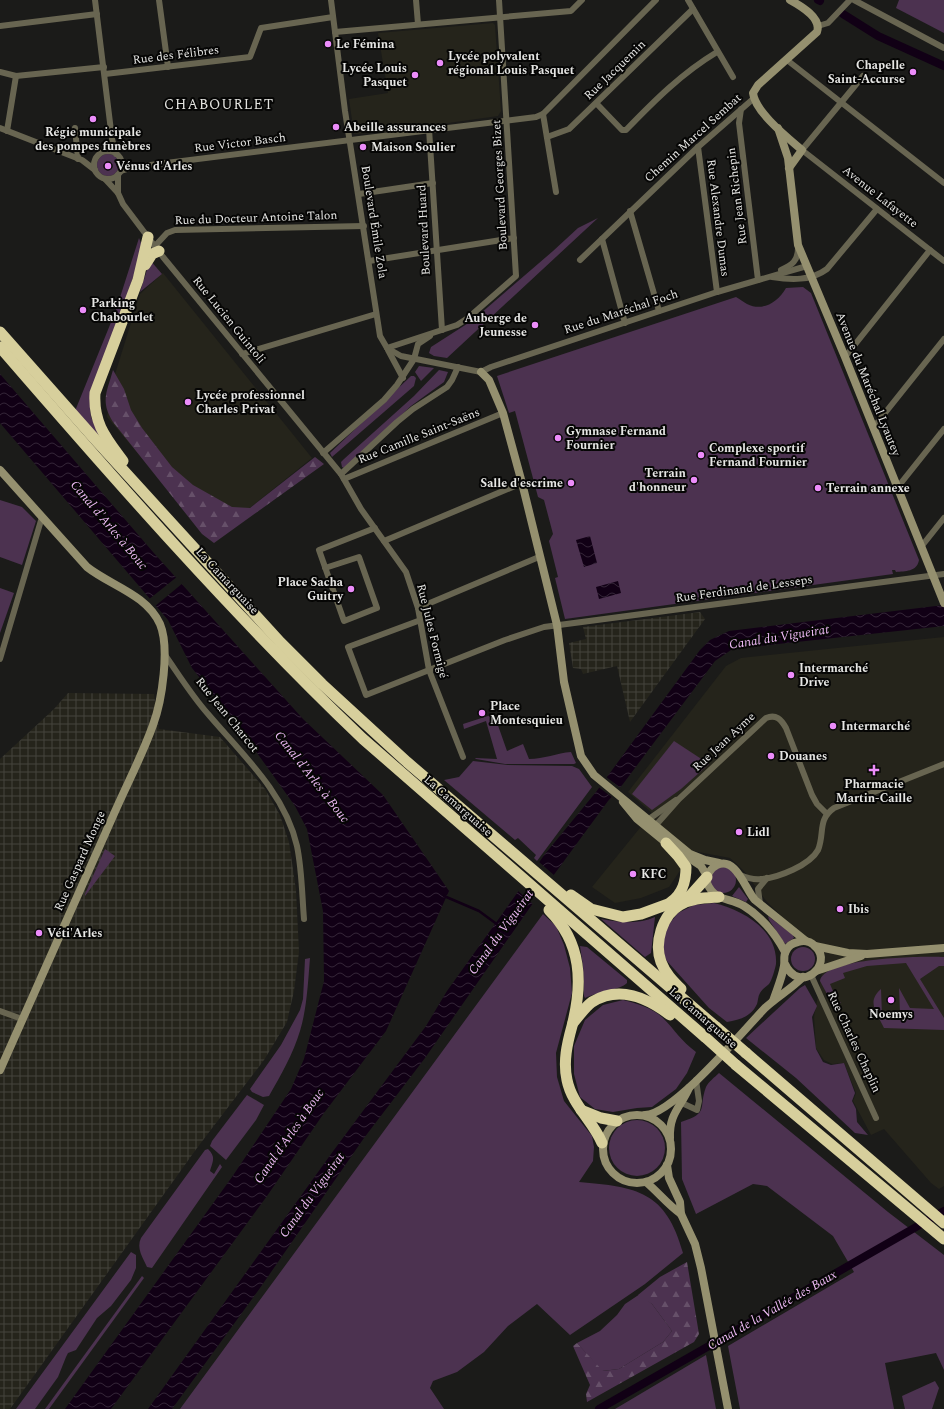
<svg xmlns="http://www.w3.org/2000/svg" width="944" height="1409" font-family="Spectral,serif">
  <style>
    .built { fill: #25241b }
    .industrial { fill: url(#industrial-grid) }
    .green { fill: #4c3250 }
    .forest { fill: url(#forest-firs) }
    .water { fill: url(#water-waves) }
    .pier { fill: #1b1b19 }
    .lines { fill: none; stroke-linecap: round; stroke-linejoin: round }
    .stream { stroke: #110015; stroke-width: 2.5 }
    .canal { stroke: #110015; stroke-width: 8 }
    .street { stroke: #686551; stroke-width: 6 }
    .secondary { stroke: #95906f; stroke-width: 8 }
    .highway { stroke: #d7cf9c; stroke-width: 11 }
    .highway-bridge { stroke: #d7cf9c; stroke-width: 11 }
    .poi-dot { fill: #ec8cfa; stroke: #060605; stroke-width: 1.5 }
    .labels { text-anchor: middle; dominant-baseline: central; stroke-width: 4; stroke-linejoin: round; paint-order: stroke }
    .poi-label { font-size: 12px; font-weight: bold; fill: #e6e6e4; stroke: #060605; text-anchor: start }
    .street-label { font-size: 12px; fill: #e6e6e4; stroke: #060605 }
    .water-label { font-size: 13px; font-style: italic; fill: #efbbf6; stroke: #060605 }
    .quarter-label { font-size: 14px; letter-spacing: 1px; fill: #e4e4e0; stroke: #060605 }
  </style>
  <defs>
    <pattern id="industrial-grid" width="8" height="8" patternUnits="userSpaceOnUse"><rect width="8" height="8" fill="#25241b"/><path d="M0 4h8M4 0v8" fill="none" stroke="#45443c"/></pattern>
    <pattern id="forest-firs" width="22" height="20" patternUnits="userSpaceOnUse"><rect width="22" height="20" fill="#4c3250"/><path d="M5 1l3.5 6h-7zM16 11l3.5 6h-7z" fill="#665069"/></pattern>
    <pattern id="water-waves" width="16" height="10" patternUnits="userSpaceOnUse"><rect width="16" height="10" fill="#110015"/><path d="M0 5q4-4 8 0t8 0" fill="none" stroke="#342537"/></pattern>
  </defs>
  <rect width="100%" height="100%" fill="#1b1b19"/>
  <g class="built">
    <polygon points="493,23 495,25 501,111 498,116 384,132 354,134 349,99 388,93 378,33"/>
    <polygon points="163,273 312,458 211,539 107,417 111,387 140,294"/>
    <polygon points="944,637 944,1186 939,1189 931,1183 884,1129 871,1135 853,1101 856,1093 844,1063 832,1064 824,1060 816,1048 814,1017 822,973 821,946 806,940 767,902 744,871 730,858 693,851 669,887 641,898 615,903 592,887 652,813 628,792 726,666 741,658"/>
  </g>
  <g class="industrial">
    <polygon points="700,612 705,619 630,722 617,666 583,674 581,669 573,668 569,643 586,639 583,627"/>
    <polygon points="68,693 154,694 159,729 220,737 265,789 280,815 289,842 296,890 299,952 294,991 287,1022 264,1060 197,1148 10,1409 0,1409 0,759 54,709"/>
  </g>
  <g class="green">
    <polygon points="899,0 944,0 944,33 896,8"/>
    <circle cx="108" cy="165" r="11"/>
    <polygon points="598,218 447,358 434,356 429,353 431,347 473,320 553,251 578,228"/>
    <polygon points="139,238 143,248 90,406 91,417 100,436 98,437 75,411 116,310"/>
    <polygon points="150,260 162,274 140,292"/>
    <path d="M803,287L811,293L919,560C917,572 905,571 896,572L895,570H892L893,574L565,619L555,578L558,577L549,541L553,534L544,500L538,497L515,411L509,413L497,376L736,297C740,299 743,302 747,304C763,312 778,302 786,288Z"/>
    <polygon points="419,366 434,368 421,381 415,372"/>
    <polygon points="439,370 448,372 444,382 411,406 351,462 344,468 342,467 341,462 344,459 414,396"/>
    <polygon points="411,376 414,376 416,378 414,386 332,457 330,453"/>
    <polygon points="0,500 22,507 36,521 22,565 0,557"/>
    <polygon points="0,588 14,593 0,633"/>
    <path d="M494,714L507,751L523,744L529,759C544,759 557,753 571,752L576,763L574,764H505L476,759L475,758L497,759L486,721L464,729L463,724Z"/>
    <polygon points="674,741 709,764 681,789 652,810 632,794"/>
    <polygon points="473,761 508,765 572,766 579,769 592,787 537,861 534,858 536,855 518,838 515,840 444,780 459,777"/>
    <polygon points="105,849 115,856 85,896 85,894"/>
    <circle cx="723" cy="880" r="13"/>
    <polygon points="739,887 748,899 746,902 732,896"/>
    <path d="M714,903C742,910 778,929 776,964C775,969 772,980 769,984C766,987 762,989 760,993C758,996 758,1001 757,1004C751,1017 739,1020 727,1022L709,1008L666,960L662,946L666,928L678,913L694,905Z"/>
    <path d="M543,914L556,926L564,945L570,968L572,993L556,1053L557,1077L564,1101L592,1136L594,1147L593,1161L579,1182C637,1187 666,1191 683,1253L645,1284L570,1335L537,1304L508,1326L484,1352L457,1372L433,1381L430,1388L444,1409H180Z"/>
    <polygon points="768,916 793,935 794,938 785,944 769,920"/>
    <path d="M655,917L651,953L645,957L601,919C620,922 637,925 655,917Z"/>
    <path d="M580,946L587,947L627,980V983C620,990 597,992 585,998L584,996L583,966Z"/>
    <circle cx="803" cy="959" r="12"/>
    <path d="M944,957V966H939L920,979L944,1018V1030L884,1028C877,1013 866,1002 881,989L882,1015L900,1014L899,988L910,1008L934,1009L906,963L867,966L843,973L845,978L830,984L838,1003L841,1002L837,1007L833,1005L820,981C824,957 924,956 944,957Z"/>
    <path d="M310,958C308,982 307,1008 300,1031C293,1054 281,1075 269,1096L263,1097L252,1092L250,1089L281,1045L300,1010L303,999L305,959Z"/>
    <polygon points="805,985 817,1006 812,1017 816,1049 823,1062 831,1065 844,1063 855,1093 852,1101 856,1109 857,1122 868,1135 855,1133 796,1078 746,1038 800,988"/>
    <path d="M623,1000C636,1003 653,1008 663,1018C675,1030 681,1041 696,1052L687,1073L676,1089L652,1107L637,1108L613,1112L595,1109L580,1097L574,1074V1046L585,1020L603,1005Z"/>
    <path d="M719,1073L888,1212L944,1255V1370L936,1353L885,1363L894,1409H740L728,1346L854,1272L833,1236L767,1186L753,1184L696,1214L682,1179L681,1122C710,1113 698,1108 706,1087C708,1082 715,1077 719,1073Z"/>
    <polygon points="247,1095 264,1105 256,1120 226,1160 210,1146 212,1141"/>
    <circle cx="637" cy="1148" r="28"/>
    <path d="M208,1149C216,1157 213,1161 210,1171L214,1174L220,1164L222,1167L152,1268L147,1267C143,1258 136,1248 141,1238L205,1150Z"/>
    <polygon points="131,1252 136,1255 136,1268 131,1280 111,1306 97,1318 76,1350 68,1353 66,1357 58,1377 35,1409 16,1409"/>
    <polygon points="142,1276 144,1278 49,1409 45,1409"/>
    <polygon points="640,1294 652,1304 672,1331 663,1342 619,1369 602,1371 577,1343 600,1331 617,1315 625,1304"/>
    <polygon points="706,1355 716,1409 615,1409"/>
    <polygon points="935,1381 939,1388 932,1409 905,1409 902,1396"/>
  </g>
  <g class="forest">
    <path d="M113,370L124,389L131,410L142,428L172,467L193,485L232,507L250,508L315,457L324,464L214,543L202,534L113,422C100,401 107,392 113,370Z"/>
    <polygon points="687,1262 699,1334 694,1342 587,1402 586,1394 590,1385 573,1346 577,1343 603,1371 619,1369 663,1342 672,1331 652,1304 638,1295 660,1277"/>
  </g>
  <g class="water">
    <polygon points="0,374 153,552 303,719 383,795 449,891 386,1031 324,1113 267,1196 111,1409 65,1409 232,1177 291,1089 304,1059 324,981 323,911 307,829 295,806 232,718 192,668 168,620 0,423"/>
    <polygon points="590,536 597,563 584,567 576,540"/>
    <polygon points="618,581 621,593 599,599 596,587"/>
    <polygon points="944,605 944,626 741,648 731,650 715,661 623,784 608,801 531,906 425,1058 364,1138 260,1288 172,1409 148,1409 331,1154 426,1026 447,991 545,854 596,792 700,650 710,640 729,631"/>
  </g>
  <g class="pier">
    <polygon points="178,576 183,583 154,607 148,600"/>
    <polygon points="605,776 622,789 613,798 597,786"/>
    <polygon points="538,861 555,876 534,905 517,890"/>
  </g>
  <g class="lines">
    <polyline class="stream" points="444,896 479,911 498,925"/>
    <g class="canal">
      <polyline points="818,0 820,1"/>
      <polyline points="843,14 878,36 944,66"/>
      <polyline points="599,1409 944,1211"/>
    </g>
    <g class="street">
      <polyline points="95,0 112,139 116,154"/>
      <polyline points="159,0 168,67"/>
      <polyline points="331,0 345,111 380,336 387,348 401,356 481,372 491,367 717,292 807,266"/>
      <polyline points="416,0 418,24"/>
      <polyline points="688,0 733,77"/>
      <polyline points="854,0 944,48"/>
      <polyline points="0,26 97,14"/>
      <polyline points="818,26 828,23 850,0"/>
      <polyline points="335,32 571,11 582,0"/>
      <polyline points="787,60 944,183"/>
      <polyline points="0,72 16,76 104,67"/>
      <polyline points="105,74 250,57 261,28 333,17"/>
      <polyline points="863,76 802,150 944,261"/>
      <path d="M597,104L622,130H626C654,101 682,73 717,52"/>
      <polyline points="741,109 739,123 758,280"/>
      <polyline points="543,114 556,192"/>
      <polyline points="0,128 82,160 95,170"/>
      <polyline points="75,128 78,159"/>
      <polyline points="429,129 442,330"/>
      <polyline points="7,131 16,76"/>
      <polyline points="547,137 569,129 693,9"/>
      <polyline points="698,147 717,292"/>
      <circle cx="108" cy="165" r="14"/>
      <polyline points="121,171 134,167 536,117 543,114 656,0"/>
      <polyline points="105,179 118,193 123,204 163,257 341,474 361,509 406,572 418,608 429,670 463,757"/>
      <polyline points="118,193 118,175"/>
      <polyline points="359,194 433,183"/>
      <polyline points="630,211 659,311"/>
      <polyline points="602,239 625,323"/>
      <polyline points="155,246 167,233 175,230 364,226"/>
      <polyline points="580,260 698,147 753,99"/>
      <polyline points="369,261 514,238"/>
      <path d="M781,270C792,265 798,261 798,248"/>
      <path d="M772,277C791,280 811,281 827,269L877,209"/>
      <polyline points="387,348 457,325 468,318 516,276 499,0"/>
      <polyline points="388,350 403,378"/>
      <polyline points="242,354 376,314"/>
      <polyline points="845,357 930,250"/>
      <polyline points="873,428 944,339"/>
      <polyline points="323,453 384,400 397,385 414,359 418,344 430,336"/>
      <polyline points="341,474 397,422 413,409 447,387 452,380 458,367"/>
      <polyline points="344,479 503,413"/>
      <polyline points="897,488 944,429"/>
      <polyline points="384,541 522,483"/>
      <polyline points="921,547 944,518"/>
      <polyline points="325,568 359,557 377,608 344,621 319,550 375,528"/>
      <polyline points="418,608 539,557"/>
      <polyline points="418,621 348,647 366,695 505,640 544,627 944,574"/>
      <path d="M165,655C179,675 192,696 208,714C242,754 285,793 297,846C302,870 302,895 304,919"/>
      <polyline points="0,659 42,517"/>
      <polyline points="649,819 676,800"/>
      <path d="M656,825L679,799L766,718C776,714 781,719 786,728L812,795L817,804L826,813"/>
      <path d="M740,875C747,878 753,880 761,879C778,878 810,865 818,850C825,833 817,820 834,808L944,764"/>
      <polyline points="760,904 758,889 767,878"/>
      <polyline points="811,975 876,1118"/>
      <polyline points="0,1011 22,1019"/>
      <polyline points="682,1103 697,1110 699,1101 696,1080"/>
    </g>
    <g class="secondary">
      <polyline points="778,128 788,158 798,245 845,357 944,603"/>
      <path d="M789,168L802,150C788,138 755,112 753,93L758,85L817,32C822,18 801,6 790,0"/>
      <polyline points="481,372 489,380 503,413 522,483 557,625 564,682 581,756 594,775 690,854 705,860 719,863"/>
      <path d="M0,470L87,567C111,586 146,594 160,624C170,648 162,701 153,725C142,756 126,786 113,816C76,901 37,985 0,1070"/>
      <polyline points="623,802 637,819 670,846"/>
      <polyline points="683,854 701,866 707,876"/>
      <polyline points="815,946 848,953 867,954 944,948"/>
      <path d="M785,952C775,933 763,918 744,906C729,897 715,902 707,883C707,875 709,869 717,865C736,856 745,889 755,900L806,941"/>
      <polyline points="816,971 861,956"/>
      <path d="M773,1001C777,989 782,978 784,966C785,960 783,956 786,951C788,946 793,943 798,942C804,940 810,941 815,946C835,965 799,995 785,964"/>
      <circle cx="637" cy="1149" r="34"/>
      <path d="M645,1115C674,1114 743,1031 765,1008C777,997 791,989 803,977"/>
      <path d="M670,1138C669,1114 680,1108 689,1088"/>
      <polyline points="667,1165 669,1178 680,1202 681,1214 695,1244 701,1268 728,1409"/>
      <path d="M646,1182C658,1192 668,1205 681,1214"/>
    </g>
    <g class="highway">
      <polyline points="145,265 152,254 159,251"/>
      <polyline points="0,332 93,437 280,642 322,684 407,762 716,1027"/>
      <path d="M0,347C116,481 234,616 363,739L705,1037"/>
      <path d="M123,461C106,438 93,423 95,393L138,280L148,237"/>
      <path d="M666,843L678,856L686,867C686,881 683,893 671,902"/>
      <polyline points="571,895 591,909 623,917 641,914 690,896 707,877"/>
      <path d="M549,910C582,943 583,983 572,1026C567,1044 563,1062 567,1080C572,1105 593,1121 602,1143"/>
      <path d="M681,989C673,981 665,973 661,962C654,943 662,915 680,905C692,898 706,898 719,897"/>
      <path d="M573,1023C579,1016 585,1007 592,1002C619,985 648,998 670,1015"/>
      <polyline points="746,1053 944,1223"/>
      <polyline points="736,1065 944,1239"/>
      <polyline points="581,1110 601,1118 617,1121"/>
    </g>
    <g class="highway-bridge">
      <polyline points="716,1027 746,1053"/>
      <polyline points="705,1037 736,1065"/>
    </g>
  </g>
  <g class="poi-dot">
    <circle cx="328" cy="44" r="4"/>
    <circle cx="440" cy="63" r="4"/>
    <circle cx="913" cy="72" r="4"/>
    <circle cx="415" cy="75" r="4"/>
    <circle cx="93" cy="119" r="4"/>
    <circle cx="336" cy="127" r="4"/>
    <circle cx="363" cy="147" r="4"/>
    <circle cx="108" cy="166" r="4"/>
    <circle cx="83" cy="310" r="4"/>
    <circle cx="535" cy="325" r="4"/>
    <circle cx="188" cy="402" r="4"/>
    <circle cx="558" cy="438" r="4"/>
    <circle cx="701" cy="455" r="4"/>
    <circle cx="694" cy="480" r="4"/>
    <circle cx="571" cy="483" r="4"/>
    <circle cx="818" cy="488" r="4"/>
    <circle cx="351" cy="589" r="4"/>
    <circle cx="791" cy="675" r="4"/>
    <circle cx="482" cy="713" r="4"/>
    <circle cx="833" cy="726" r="4"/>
    <circle cx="771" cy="756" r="4"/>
    <path d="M872 764h4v4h4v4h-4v4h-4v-4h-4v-4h4z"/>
    <circle cx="739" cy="832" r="4"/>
    <circle cx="633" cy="874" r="4"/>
    <circle cx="840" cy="909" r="4"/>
    <circle cx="39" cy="933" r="4"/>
    <circle cx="891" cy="1000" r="4"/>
  </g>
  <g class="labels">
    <g class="poi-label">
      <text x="336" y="44">Le Fémina</text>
      <text x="448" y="56">Lycée polyvalent<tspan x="448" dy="14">régional Louis Pasquet</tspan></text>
      <text x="905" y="65" text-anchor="end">Chapelle<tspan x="905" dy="14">Saint-Accurse</tspan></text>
      <text x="407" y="68" text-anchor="end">Lycée Louis<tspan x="407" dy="14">Pasquet</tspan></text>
      <text x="344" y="127">Abeille assurances</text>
      <text x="93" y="132" text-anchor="middle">Régie municipale<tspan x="93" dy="14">des pompes funèbres</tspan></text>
      <text x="371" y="147">Maison Soulier</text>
      <text x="116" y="166">Vénus d'Arles</text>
      <text x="91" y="303">Parking<tspan x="91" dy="14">Chabourlet</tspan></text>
      <text x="527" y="318" text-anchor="end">Auberge de<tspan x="527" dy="14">Jeunesse</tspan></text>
      <text x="196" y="395">Lycée professionnel<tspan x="196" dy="14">Charles Privat</tspan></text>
      <text x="566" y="431">Gymnase Fernand<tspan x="566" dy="14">Fournier</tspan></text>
      <text x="709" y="448">Complexe sportif<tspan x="709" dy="14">Fernand Fournier</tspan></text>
      <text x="686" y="473" text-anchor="end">Terrain<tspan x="686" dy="14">d'honneur</tspan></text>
      <text x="563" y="483" text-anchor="end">Salle d'escrime</text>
      <text x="826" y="488">Terrain annexe</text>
      <text x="343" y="582" text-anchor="end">Place Sacha<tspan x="343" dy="14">Guitry</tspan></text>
      <text x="799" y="668">Intermarché<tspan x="799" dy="14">Drive</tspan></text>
      <text x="490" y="706">Place<tspan x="490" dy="14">Montesquieu</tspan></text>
      <text x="841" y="726">Intermarché</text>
      <text x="779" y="756">Douanes</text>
      <text x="874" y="784" text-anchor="middle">Pharmacie<tspan x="874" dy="14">Martin-Caille</tspan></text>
      <text x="747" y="832">Lidl</text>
      <text x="641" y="874">KFC</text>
      <text x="848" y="909">Ibis</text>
      <text x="47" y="933">Véti'Arles</text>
      <text x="891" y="1014" text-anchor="middle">Noemys</text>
    </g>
    <g class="street-label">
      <text transform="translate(176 55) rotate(-7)">Rue des Félibres</text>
      <text transform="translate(615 70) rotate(-44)">Rue Jacquemin</text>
      <text transform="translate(693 138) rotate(-42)">Chemin Marcel Sembat</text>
      <text transform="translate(240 143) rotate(-7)">Rue Victor Basch</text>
      <text transform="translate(500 185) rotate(-93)">Boulevard Georges Bizet</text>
      <text transform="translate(737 196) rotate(-97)">Rue Jean Richepin</text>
      <text transform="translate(880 197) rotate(38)">Avenue Lafayette</text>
      <text transform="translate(256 218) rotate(-2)">Rue du Docteur Antoine Talon</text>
      <text transform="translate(718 218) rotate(83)">Rue Alexandre Dumas</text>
      <text transform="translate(374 222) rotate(81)">Boulevard Émile Zola</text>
      <text transform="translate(424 230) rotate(-93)">Boulevard Huard</text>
      <text transform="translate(621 312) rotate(-18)">Rue du Maréchal Foch</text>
      <text transform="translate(229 320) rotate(51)">Rue Lucien Guintoli</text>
      <text transform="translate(868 384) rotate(68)">Avenue du Maréchal Lyautey</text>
      <text transform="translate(419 436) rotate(-22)">Rue Camille Saint-Saëns</text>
      <text transform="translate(227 581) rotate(47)">La Camarguaise</text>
      <text transform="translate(744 589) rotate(-8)">Rue Ferdinand de Lesseps</text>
      <text transform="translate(432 631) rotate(76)">Rue Jules Formigé</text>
      <text transform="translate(227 715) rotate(51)">Rue Jean Charcot</text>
      <text transform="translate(724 742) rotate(-43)">Rue Jean Ayme</text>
      <text transform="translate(458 806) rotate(41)">La Camarguaise</text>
      <text transform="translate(80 861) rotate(-66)">Rue Gaspard Monge</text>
      <text transform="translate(703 1018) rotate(41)">La Camarguaise</text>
      <text transform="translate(854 1042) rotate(65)">Rue Charles Chaplin</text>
    </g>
    <g class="water-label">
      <text transform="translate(109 525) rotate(50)">Canal d'Arles à Bouc</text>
      <text transform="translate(779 637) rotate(-9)">Canal du Vigueirat</text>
      <text transform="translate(312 777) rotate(52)">Canal d'Arles à Bouc</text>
      <text transform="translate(501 932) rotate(-54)">Canal du Vigueirat</text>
      <text transform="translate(289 1136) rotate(-55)">Canal d'Arles à Bouc</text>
      <text transform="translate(312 1195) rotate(-54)">Canal du Vigueirat</text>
      <text transform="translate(772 1310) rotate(-30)">Canal de la Vallée des Baux</text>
    </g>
    <g class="quarter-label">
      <text x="219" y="104">CHABOURLET</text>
    </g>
  </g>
</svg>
